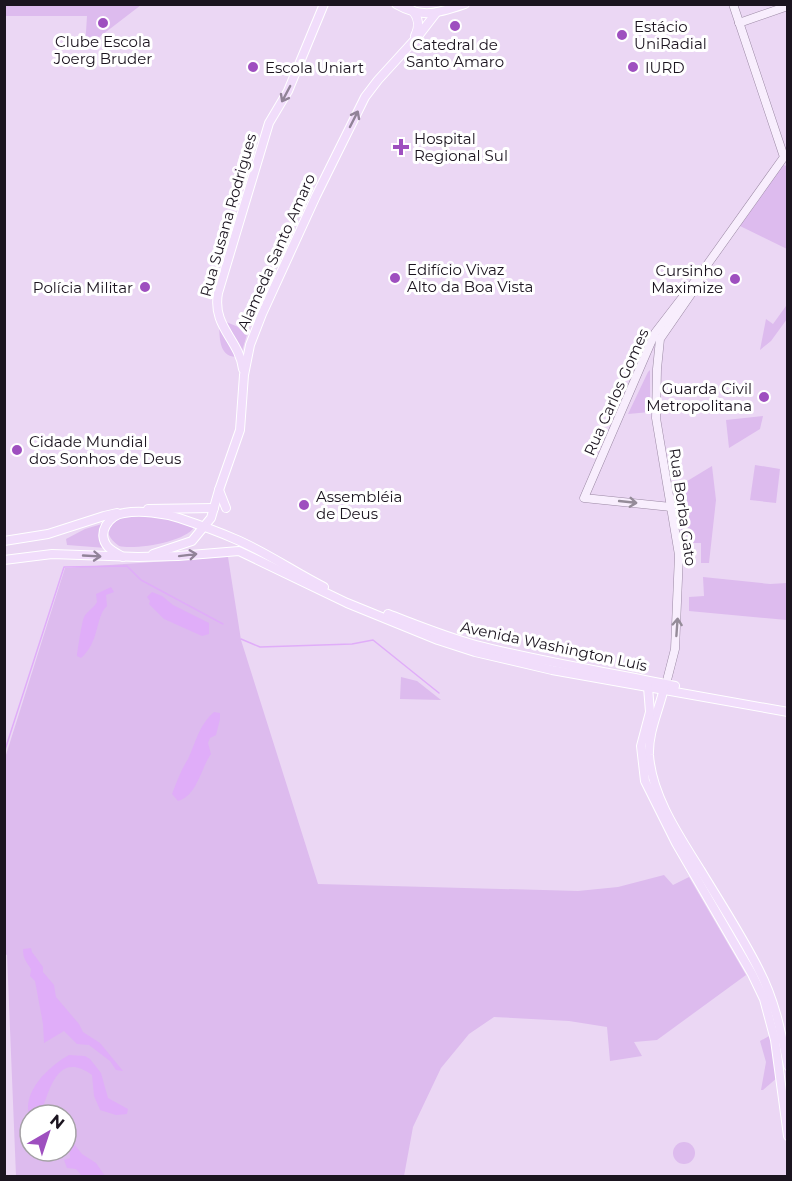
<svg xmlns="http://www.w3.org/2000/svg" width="792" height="1181" font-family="Montserrat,sans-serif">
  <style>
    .green { fill: #dbe; fill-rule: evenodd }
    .water { fill: #e0adf9 }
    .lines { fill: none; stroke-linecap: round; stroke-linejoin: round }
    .stream { stroke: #e0adf9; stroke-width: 1.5 }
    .secondary-casing { stroke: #9b89a4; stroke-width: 9 }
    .primary-casing { stroke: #fff; stroke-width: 10 }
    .secondary { stroke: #f8eefd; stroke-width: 8 }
    .primary { stroke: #f1ddfb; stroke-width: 8 }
    .oneway { stroke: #918398 }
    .oneway2 { stroke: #958c99 }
    .poi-dot { fill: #9e4fbf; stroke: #fff; stroke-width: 2 }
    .labels { text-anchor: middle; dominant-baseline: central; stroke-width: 6; stroke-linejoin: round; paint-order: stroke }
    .poi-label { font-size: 15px; fill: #1b141f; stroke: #fff; text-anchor: start }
    .street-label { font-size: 15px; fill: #1b141f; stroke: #fff }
  </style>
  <rect width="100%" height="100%" fill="#ebd7f4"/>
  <g class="green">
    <polygon points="4,5 5,4 141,5 85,48 87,16 5,16"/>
    <polygon points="783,165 787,166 787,249 740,226"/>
    <polygon points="786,306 787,319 771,341 760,350 766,319 773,324"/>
    <path d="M219,319L248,331L242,351L236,357C217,356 220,334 219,319Z"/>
    <polygon points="650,370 650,412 628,414 648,372"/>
    <polygon points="763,416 760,429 729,448 726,420"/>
    <polygon points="755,465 780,469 776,503 750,500"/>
    <polygon points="712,466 716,500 709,563 701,563 701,543 683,543 675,491 679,486"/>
    <path d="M131,514L174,519L194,527C186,542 135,550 119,546C97,530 113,520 131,514Z"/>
    <polygon points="102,524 106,548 67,545 66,539 85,529"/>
    <path d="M228,557L241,640L318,884L578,891L618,887L664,875L673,885L689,877L746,975L657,1040L634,1042L642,1056L610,1061L607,1027L569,1021L494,1017L469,1034L441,1068L413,1127L404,1176H16L7,955L5,954V758L65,568ZM30,1115H66V1151H30Z"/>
    <polygon points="703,577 770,584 787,583 787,620 689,611 689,597 704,596"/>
    <polygon points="401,677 417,681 441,700 400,699"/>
    <polygon points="771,1035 778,1077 763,1090 761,1090 766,1062 760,1041"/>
    <circle cx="684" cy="1153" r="11"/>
  </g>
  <g class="water">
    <path d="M111,587L114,592L106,595L107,606C95,617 100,642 81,658L77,656C77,653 82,621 84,617C87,611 94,608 97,602L96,594Z"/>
    <polygon points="152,592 162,596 173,605 209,623 209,634 202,636 164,619 149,604 150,601 147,597"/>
    <path d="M214,712L220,713V719L216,735L210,738L208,743L211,754C201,768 197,796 178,801L172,794C177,781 181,770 188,759C196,742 199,725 214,712Z"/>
    <path d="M31,948L32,952L43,967V972L54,985L56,997L79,1024L83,1032L100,1043L123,1071L116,1070L110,1061L89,1045L77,1044L64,1031L44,1043L43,1024L35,981L30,976L31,969C26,961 23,959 23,949Z"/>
    <path d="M69,1055L85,1056L90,1059L101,1073L108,1098L128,1109L127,1114L116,1115L100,1110L94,1096L92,1075C57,1050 50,1090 40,1115H30V1118C20,1093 49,1066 69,1055Z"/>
    <path d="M66,1134L82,1154L96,1163L105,1176H82L76,1169L67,1168L64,1160L70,1158C70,1148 66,1143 66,1134Z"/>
  </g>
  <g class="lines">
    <g class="stream">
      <polyline points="241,639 260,647 352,644 373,640 439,693"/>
      <polyline points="4,753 64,567 127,566 141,580 223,624"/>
    </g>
    <defs>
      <g id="secondary">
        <polyline points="739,23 788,6"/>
        <polyline points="671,507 584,498 655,333 702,272 784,157 733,4"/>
        <polyline points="666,684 675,649 679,555 656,418 657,369 660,339 698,284 700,278"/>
      </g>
      <g id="primary">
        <path d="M396,4C422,19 438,13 465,4"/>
        <path d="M412,10C419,18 420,26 415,36"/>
        <path d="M243,369C239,339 212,327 218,293L269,123L288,91L324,4"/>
        <polyline points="219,490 226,508"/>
        <polyline points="148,509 214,508"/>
        <polyline points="4,541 48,534 104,516 117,513"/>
        <polyline points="153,554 192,541 211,518 219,490 240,430 244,375 250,345 262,314 316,196 365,97 378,80 419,35 436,13"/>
        <path d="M123,557C118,554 112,551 108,547C96,533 109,515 124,513C141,510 163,513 179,518C197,524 217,531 235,539C266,552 294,572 324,587"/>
        <polyline points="4,560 52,554 138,557 178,556 239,551 347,603 438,640 475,652 552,670 788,712"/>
        <path d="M388,614C417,625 446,637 476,645C541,662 609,672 675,686"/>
        <path d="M665,684C660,708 648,731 649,755C652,797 680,837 701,871C721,904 742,936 759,970C775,1001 781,1032 788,1066"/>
        <polyline points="648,687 650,712 641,746 645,781 676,843 752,974 764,999 775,1040 788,1136"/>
      </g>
    </defs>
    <use href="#secondary" class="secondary-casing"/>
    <use href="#primary" class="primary-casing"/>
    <use href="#secondary" class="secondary"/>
    <use href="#primary" class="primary"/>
  </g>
  <defs><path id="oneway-shaft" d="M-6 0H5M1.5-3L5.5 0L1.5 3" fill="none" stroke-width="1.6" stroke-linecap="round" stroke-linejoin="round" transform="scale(1.5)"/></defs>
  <g class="oneway">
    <use href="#oneway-shaft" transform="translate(286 94) rotate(118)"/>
    <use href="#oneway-shaft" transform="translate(354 119) rotate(-63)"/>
    <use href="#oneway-shaft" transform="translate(188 555) rotate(-7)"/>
    <use href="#oneway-shaft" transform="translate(92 556) rotate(3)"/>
  </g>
  <g class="oneway2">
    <use href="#oneway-shaft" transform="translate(628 502) rotate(6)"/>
    <use href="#oneway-shaft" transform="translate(677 627) rotate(-86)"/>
  </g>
  <g class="poi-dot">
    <circle cx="103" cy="23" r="6"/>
    <circle cx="455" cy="26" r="6"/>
    <circle cx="622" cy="35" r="6"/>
    <circle cx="253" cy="67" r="6"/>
    <circle cx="633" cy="67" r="6"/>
    <path d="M398 138h6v6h6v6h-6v6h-6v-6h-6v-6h6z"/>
    <circle cx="395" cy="278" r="6"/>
    <circle cx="735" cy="279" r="6"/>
    <circle cx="145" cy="287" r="6"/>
    <circle cx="764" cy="397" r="6"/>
    <circle cx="17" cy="450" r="6"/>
    <circle cx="304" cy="505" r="6"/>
  </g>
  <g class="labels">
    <g class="poi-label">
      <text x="634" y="26">Estácio<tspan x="634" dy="17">UniRadial</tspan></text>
      <text x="103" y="41" text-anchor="middle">Clube Escola<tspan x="103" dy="17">Joerg Bruder</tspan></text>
      <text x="455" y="44" text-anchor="middle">Catedral de<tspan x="455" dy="17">Santo Amaro</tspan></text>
      <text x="265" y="67">Escola Uniart</text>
      <text x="645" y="67">IURD</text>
      <text x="414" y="138">Hospital<tspan x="414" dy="17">Regional Sul</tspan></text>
      <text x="407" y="269">Edifício Vivaz<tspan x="407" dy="17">Alto da Boa Vista</tspan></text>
      <text x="723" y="270" text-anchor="end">Cursinho<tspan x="723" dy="17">Maximize</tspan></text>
      <text x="133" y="287" text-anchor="end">Polícia Militar</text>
      <text x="752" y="388" text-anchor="end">Guarda Civil<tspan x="752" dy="17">Metropolitana</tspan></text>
      <text x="29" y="441">Cidade Mundial<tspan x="29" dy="17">dos Sonhos de Deus</tspan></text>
      <text x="316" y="496">Assembléia<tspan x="316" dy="17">de Deus</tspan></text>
    </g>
    <g class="street-label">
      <text transform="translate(228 215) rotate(-74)">Rua Susana Rodrigues</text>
      <text transform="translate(276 252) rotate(-66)">Alameda Santo Amaro</text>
      <text transform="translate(616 392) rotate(-66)">Rua Carlos Gomes</text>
      <text transform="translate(683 507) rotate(82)">Rua Borba Gato</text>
      <text transform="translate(554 646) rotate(12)">Avenida Washington Luís</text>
    </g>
  </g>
  <rect width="792" height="1181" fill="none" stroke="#1b141f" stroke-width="12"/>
  <g transform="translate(48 1133) rotate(39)"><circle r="28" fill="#ffffff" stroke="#a4a1a5" stroke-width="1.5"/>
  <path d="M0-4.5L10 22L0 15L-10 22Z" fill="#9e4fbf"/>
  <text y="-9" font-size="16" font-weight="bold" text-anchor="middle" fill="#1b141f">N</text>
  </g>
</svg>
